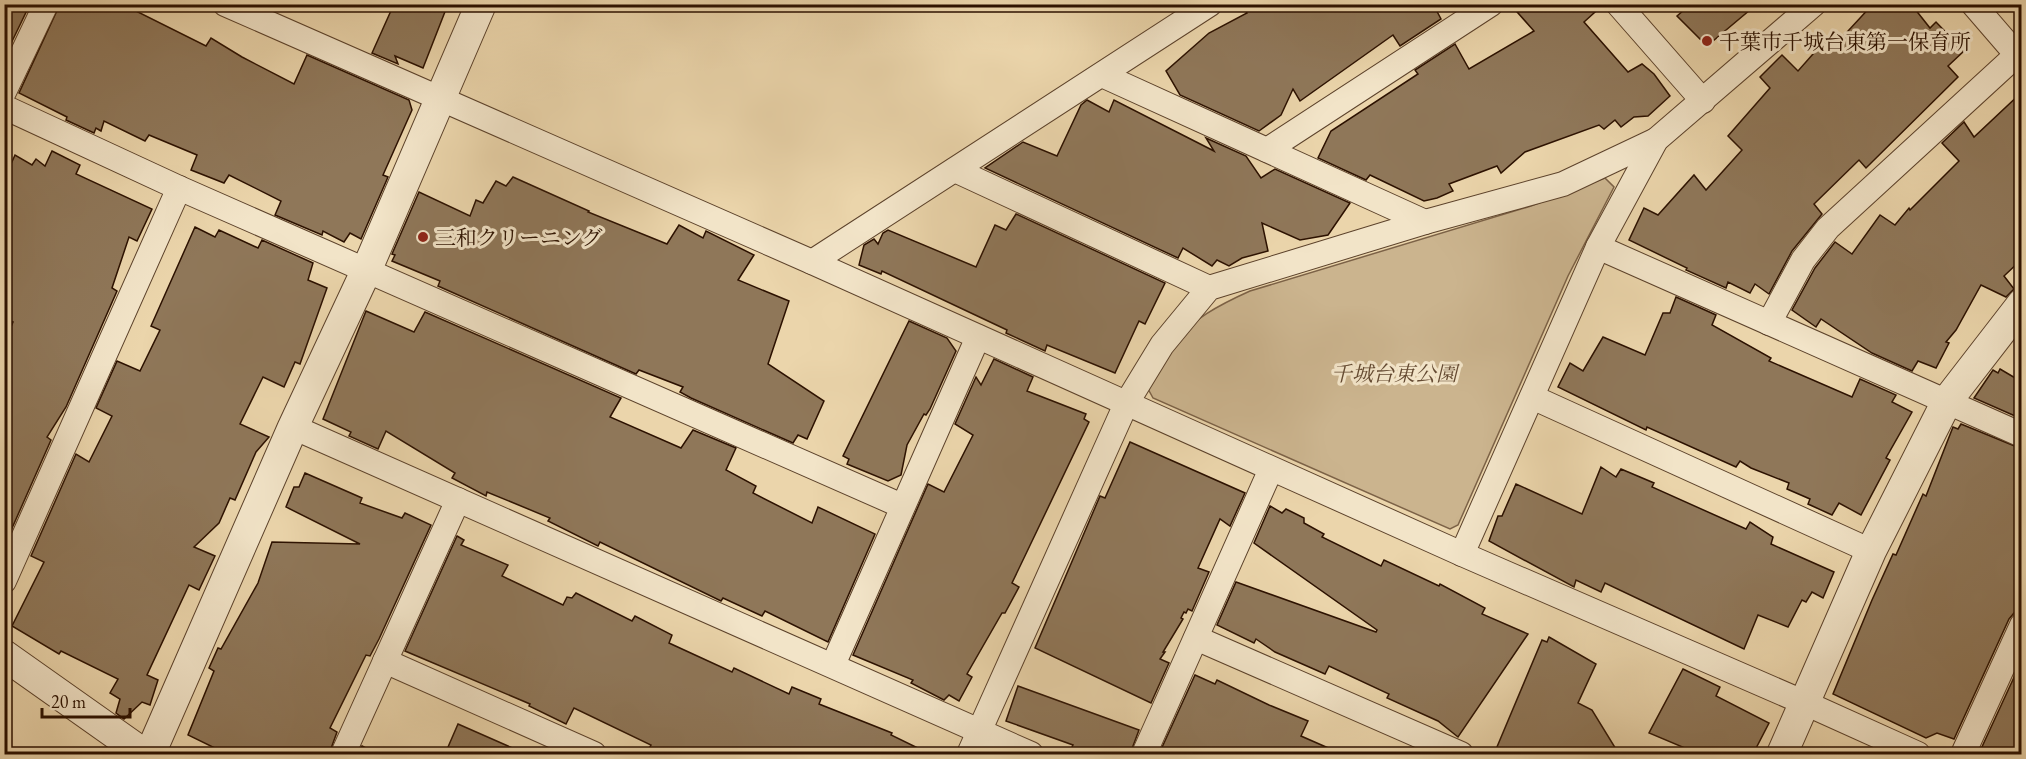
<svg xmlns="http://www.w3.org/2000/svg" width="2026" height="759" font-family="'EB Garamond','Noto Serif JP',serif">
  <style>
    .green { fill: #cbb48e; stroke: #7c6247; stroke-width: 1.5 }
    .building { fill: #8f7759; stroke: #2c1100; stroke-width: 1.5 }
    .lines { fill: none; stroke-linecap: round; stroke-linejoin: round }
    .minor-casing { stroke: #5c422b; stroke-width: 26 }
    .tertiary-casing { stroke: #5c422b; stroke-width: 32 }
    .minor { stroke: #f2e4c8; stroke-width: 24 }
    .tertiary { stroke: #f2e4c8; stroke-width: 30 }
    .poi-dot { fill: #8f2418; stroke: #f2e4c8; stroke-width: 2 }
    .labels { text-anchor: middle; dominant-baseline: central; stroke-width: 6; stroke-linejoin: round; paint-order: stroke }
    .poi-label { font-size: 21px; fill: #2c1100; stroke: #f2e4c8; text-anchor: start }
    .park-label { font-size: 21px; font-style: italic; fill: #644a32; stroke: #f2e4c8 }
  </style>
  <rect width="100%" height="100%" fill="#ebd5ab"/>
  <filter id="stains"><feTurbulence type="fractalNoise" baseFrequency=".00333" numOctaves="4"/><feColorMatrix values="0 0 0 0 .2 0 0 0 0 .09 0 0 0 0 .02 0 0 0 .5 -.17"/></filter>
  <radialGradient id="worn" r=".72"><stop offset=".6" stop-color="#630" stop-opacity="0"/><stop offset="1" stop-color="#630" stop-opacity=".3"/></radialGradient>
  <path class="green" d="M1605,178L1614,187L1568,276L1458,525L1450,529L1153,398L1147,387C1155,374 1161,358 1170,346C1190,320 1221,304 1250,291L1531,206Z"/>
  <g class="building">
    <polygon points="4,4 30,4 4,58"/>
    <polygon points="60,4 122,4 206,46 211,38 242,57 294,84 307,55 409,100 412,110 383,175 388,177 361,239 350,233 344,242 323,231 322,235 275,215 281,201 229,175 224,183 191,170 197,155 149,135 145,141 104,121 101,131 96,128 94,133 66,120 67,117 19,93"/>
    <polygon points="394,4 448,4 423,68 395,56 398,64 372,53"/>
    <polygon points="1241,4 1433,4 1441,19 1400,46 1393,35 1300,101 1293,89 1281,115 1259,131 1180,95 1166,71 1209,33 1247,13"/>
    <polygon points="1510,4 1604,4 1584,22 1628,72 1642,64 1654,74 1670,96 1648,116 1634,117 1621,127 1615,120 1604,129 1599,125 1525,152 1501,173 1497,166 1449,184 1453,191 1437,198 1424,201 1370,175 1366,180 1318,158 1331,131 1418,74 1415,70 1455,44 1469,69 1534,31"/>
    <polygon points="1691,4 1757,4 1707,46 1677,16"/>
    <polygon points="1873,4 1911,4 1930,28 1936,22 1964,51 1948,66 1958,77 1866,168 1859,160 1814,204 1822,214 1792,251 1769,294 1755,284 1750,293 1728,282 1726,288 1686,270 1687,268 1629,240 1644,208 1658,215 1694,175 1706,190 1742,150 1728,136 1770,88 1760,77 1782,55 1798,71 1829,36 1836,44"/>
    <polygon points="2022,92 2022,259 2004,276 2014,289 2006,297 1981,285 1956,330 1946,342 1949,343 1936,368 1918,361 1912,371 1872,353 1821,319 1816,327 1792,310 1815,268 1835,242 1852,254 1880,215 1895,225 1909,208 1910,210 1959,161 1942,143 1964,122 1974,137"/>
    <polygon points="1087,100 1109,112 1114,100 1214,151 1206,138 1246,156 1261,178 1275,169 1350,203 1328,235 1300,240 1262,223 1268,251 1242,258 1229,266 1217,260 1212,266 1183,248 1178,258 985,168 1023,142 1057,156 1081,105"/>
    <polygon points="52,151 80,165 76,174 152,209 137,241 129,237 112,288 117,291 66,407 47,437 51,440 5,544 4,344 13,322 4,319 4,160 11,164 15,155 32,165 36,159 45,166"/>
    <polygon points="513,177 589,211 588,212 667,244 679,225 703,238 706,231 754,255 738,280 789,301 768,364 824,401 807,439 798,435 793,443 691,398 680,392 683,387 639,370 636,374 438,286 440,281 392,261 395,255 392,254 419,192 470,216 476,200 483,203 496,181 506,186"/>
    <polygon points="1016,214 1165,283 1145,324 1139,321 1115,373 1047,345 1045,351 1006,333 1007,330 882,271 881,274 859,265 864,245 874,239 878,244 883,233 888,230 976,267 995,225 1006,230"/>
    <polygon points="195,227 215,237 219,230 258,248 262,240 313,263 308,280 327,288 300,364 295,362 284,387 263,377 240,424 269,437 256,452 235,500 230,498 219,523 194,547 215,556 199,590 189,585 147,675 158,680 150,705 142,702 124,719 116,713 120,699 110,693 118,679 61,651 59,654 12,626 44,562 31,556 76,454 89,462 112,416 96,408 117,361 140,371 160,330 151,326"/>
    <polygon points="1676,297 1716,315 1712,325 1771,358 1769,361 1852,397 1860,379 1896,395 1892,402 1912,412 1886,458 1890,460 1861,515 1839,503 1832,515 1808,504 1810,499 1787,489 1789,483 1751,468 1740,461 1736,467 1647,427 1646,430 1558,387 1570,363 1583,371 1603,337 1645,355 1663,313 1670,313"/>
    <polygon points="366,311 414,332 425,312 621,398 610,417 681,448 693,430 736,448 726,470 756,486 753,493 812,523 818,507 875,534 828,642 765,611 762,616 723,598 721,601 600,542 598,546 548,521 550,518 487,492 486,496 452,478 455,473 386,431 378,449 349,436 351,432 323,419"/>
    <polygon points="909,321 947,338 956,351 930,409 926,415 924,414 907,445 901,475 888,481 847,464 849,459 843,456"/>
    <polygon points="994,359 1033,377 1027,391 1086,414 1084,419 1089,422 1012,583 1019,587 1005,613 1002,613 967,674 972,677 959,701 949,695 944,700 911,683 913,680 853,655 928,484 944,492 973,435 955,424 976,377 981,385"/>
    <polygon points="2000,369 2022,382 2022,419 1974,398 1993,370 1998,373"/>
    <polygon points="1961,424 2022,449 2022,611 2014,613 2009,619 1954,739 1937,733 1926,738 1833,694 1872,600 1893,554 1896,555 1923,494 1926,496 1953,427 1958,429"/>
    <polygon points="1130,442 1245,493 1230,526 1220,519 1198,568 1209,572 1192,611 1188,609 1186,613 1184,612 1181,618 1183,619 1163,652 1165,652 1160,659 1169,663 1151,703 1035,648 1100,496 1105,498"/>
    <polygon points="1601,467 1616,477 1621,469 1654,483 1652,487 1746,529 1750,522 1773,537 1771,544 1834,572 1823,598 1812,592 1806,602 1802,600 1788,627 1758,615 1744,649 1605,583 1601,592 1576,580 1574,587 1489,541 1498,516 1502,516 1516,484 1582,514"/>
    <polygon points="305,473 362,498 360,503 402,518 405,513 431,525 379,639 370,656 366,655 330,728 337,732 329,754 227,754 188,735 214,671 209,668 218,648 221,649 258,583 272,542 360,544 286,507 294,487 299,487"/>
    <polygon points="1270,506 1282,513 1286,509 1304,518 1304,523 1324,534 1322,537 1381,566 1384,560 1439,586 1440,584 1485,608 1482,614 1528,634 1458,737 1438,721 1387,698 1389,694 1329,666 1325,674 1275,652 1256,639 1254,643 1217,625 1236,582 1376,632 1377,630 1254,543"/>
    <polygon points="457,536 464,540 461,545 508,565 502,576 563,605 567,597 572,598 576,593 632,621 635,616 672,635 669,643 732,672 734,668 789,694 792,687 821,699 819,704 892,733 891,735 930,754 646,754 651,745 574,708 566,724 529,706 530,704 405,651"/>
    <polygon points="1549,637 1596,664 1578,703 1592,710 1619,754 1494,754 1542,640 1547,642"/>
    <polygon points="2022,660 2022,754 1997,754 1981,749"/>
    <polygon points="1683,669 1720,687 1716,696 1769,723 1753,754 1699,754 1649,733"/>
    <polygon points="1195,675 1215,684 1217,680 1269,705 1308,721 1301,736 1342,754 1159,754"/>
    <polygon points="1018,686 1139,730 1130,754 1085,754 1071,749 1073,745 1006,721"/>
    <polygon points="458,724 526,754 445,754"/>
    <polygon points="362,746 377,754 358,754"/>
  </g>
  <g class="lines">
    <defs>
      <g id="minor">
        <polyline points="225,4 812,262 1462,554 1805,703 1918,754"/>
        <polyline points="1618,4 1703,101"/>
        <polyline points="1973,4 2017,55"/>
        <polyline points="1102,75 1425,222"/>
        <polyline points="4,92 46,4"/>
        <polyline points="4,107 179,188 902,506"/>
        <polyline points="1267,150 1491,4"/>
        <polyline points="955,170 1209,288"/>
        <polyline points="1598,247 2022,435"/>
        <polyline points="812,262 1210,4"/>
        <polyline points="1769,323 1803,260 1828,228 2022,50"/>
        <polyline points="1532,397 1871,551"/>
        <polyline points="293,427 1031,754"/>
        <polyline points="1462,554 1598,247 1656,140 1814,4"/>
        <polyline points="4,581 179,188"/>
        <polyline points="1196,638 1461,754"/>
        <polyline points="385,661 594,754"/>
        <polyline points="833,665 978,337"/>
        <polyline points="343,754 458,500"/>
        <polyline points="969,754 1126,404 1162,345 1209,288 1425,222 1563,184 1656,140"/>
        <polyline points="1144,754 1271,469"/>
        <polyline points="1963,754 2022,625"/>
      </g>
      <g id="tertiary">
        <polyline points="4,655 144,754"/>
        <polyline points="150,754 293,427 367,269 481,4"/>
        <polyline points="1782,754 1871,551 1947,401 2022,304"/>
      </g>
    </defs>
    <use href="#minor" class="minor-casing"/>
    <use href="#tertiary" class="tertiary-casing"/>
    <use href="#minor" class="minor"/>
    <use href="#tertiary" class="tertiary"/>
  </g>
  <g class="poi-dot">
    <circle cx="1707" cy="41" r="6"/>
    <circle cx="423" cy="237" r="6"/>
  </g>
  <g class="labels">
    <g class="poi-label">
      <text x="1719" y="41">千葉市千城台東第一保育所</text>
      <text x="435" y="237">三和クリーニング</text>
    </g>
    <g class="park-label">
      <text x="1394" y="373">千城台東公園</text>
    </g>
  </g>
  <rect width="2026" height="759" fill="none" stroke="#ebd5ab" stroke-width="24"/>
  <rect x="6" y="6" width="2014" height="747" fill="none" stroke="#2c1100" stroke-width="3"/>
  <rect x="12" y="12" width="2002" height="735" fill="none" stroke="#2c1100" stroke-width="1.5"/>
  <path d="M42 708v9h88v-9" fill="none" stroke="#2c1100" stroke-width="3"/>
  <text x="51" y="708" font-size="18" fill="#2c1100" stroke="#f2e4c8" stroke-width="4.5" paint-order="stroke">20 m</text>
  <rect width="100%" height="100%" filter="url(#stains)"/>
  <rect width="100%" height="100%" fill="url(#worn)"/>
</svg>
